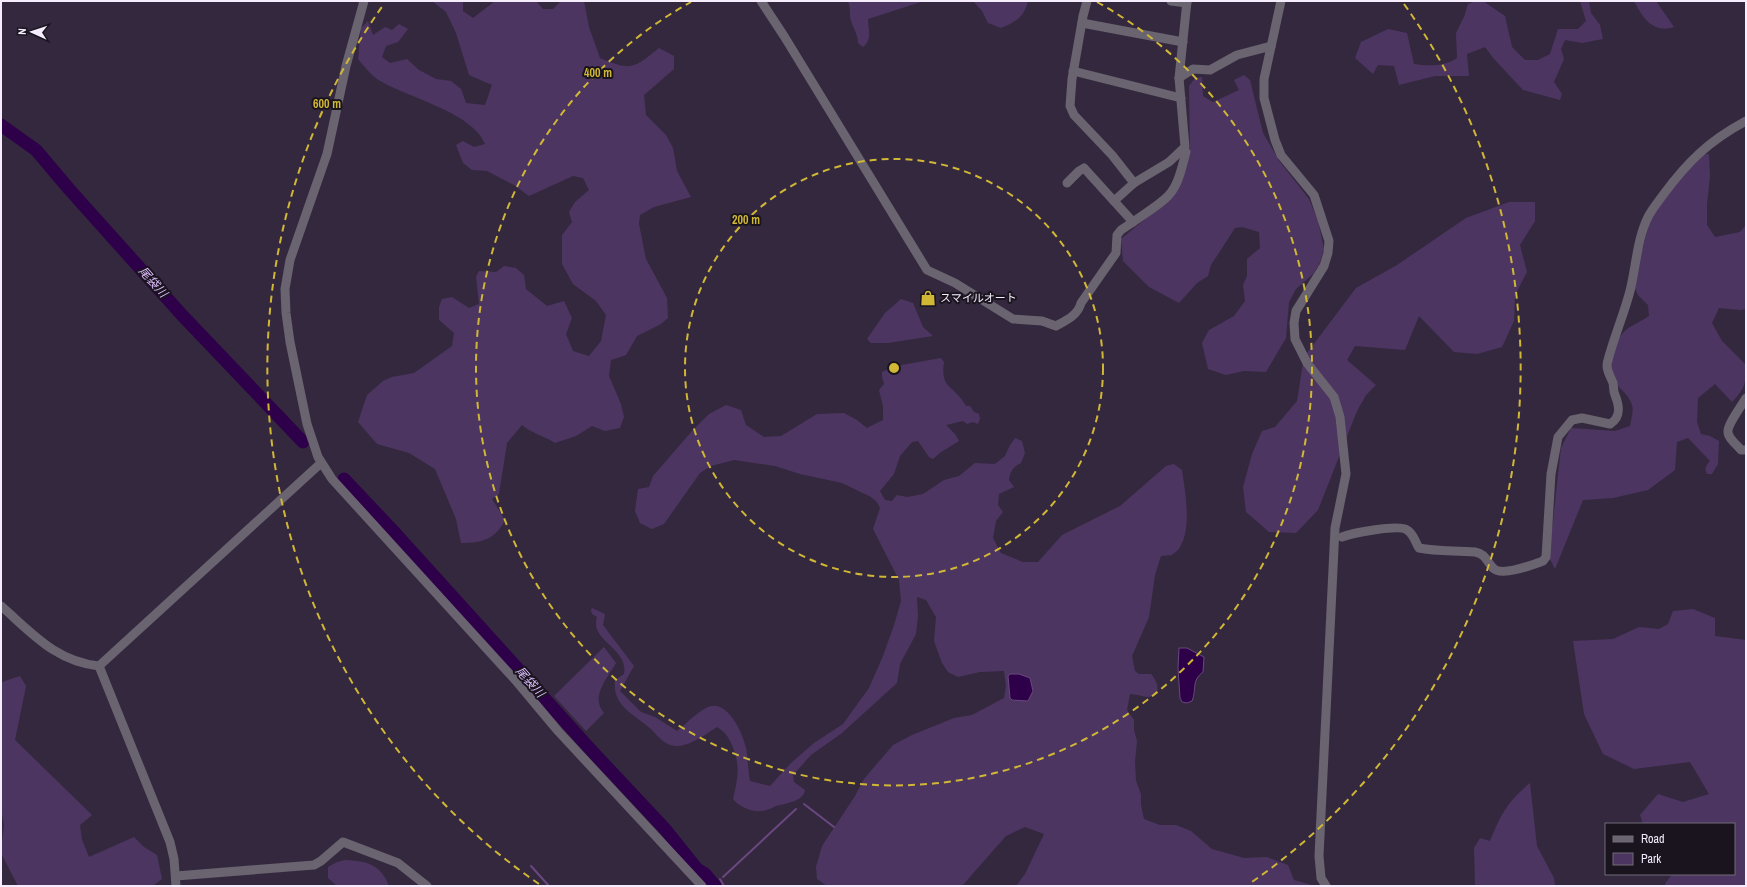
<svg xmlns="http://www.w3.org/2000/svg" width="1747" height="887" font-family="'Archivo Narrow','Noto Sans JP',sans-serif">
  <style>
    .green { fill: #4d3561 }
    .water { fill: #2e0049; stroke: #6a477f }
    .lines { fill: none; stroke-linecap: round; stroke-linejoin: round }
    .stream { stroke: #6a477f; stroke-width: 2 }
    .river { stroke: #2e0049; stroke-width: 13 }
    .minor { stroke: #69646f; stroke-width: 9 }
    .ring { fill: none; stroke: #d0b736; stroke-width: 2; stroke-dasharray: 7 5 }
    .labels { text-anchor: middle; dominant-baseline: central; stroke-width: 4; stroke-linejoin: round; paint-order: stroke }
    .poi-label { font-size: 11px; fill: #f5edfd; stroke: #19141e; text-anchor: start }
    .water-label { font-size: 12px; font-style: italic; fill: #dbbbfa; stroke: #19141e }
    .centre { fill: #d0b736; stroke: #19141e; stroke-width: 2 }
    .ring-label { font-size: 12px; text-anchor: middle; font-weight: bold; fill: #d0b736; stroke: #19141e; stroke-width: 4; stroke-linejoin: round; paint-order: stroke }
  </style>
  <rect width="100%" height="100%" fill="#34283f"/>
  <g class="green">
    <path d="M432,1H463V11L473,18L495,1H536L543,9H553L561,1H584L589,27L600,58C631,71 633,69 659,48L674,56V69L644,95L646,115L666,135L673,148L677,171L691,197L654,207L640,215L639,224L646,259L667,298L668,318L661,324L637,336L626,355L611,360L609,376L621,404L624,417L620,428L605,431L592,426L576,436L555,443C544,436 531,433 522,425L507,443L499,494L492,499L505,520C495,540 481,543 461,543L456,519L435,469L409,453L377,444L358,422L367,395L383,381L392,377L414,373L452,346L454,333L439,320V307L442,299L452,297L469,308L479,304L476,277L479,271L496,272L504,266L516,268L524,275L526,289L547,306L564,301L572,318L566,334L573,351L589,356L601,341L606,315L596,301L573,284L562,264V235L572,222L569,212L575,202L589,190L583,178L573,176L529,196L514,185L487,171L472,170L463,163L456,145L463,141L474,147L485,144C473,112 405,97 377,79C370,74 364,66 358,59L361,28L368,21L373,35L385,27L392,30L399,24L408,29L398,42L386,46L382,57L390,63L407,59L419,70L436,79L451,81L461,89L466,103L485,105L492,85L469,75L456,33L446,12Z"/>
    <path d="M848,1H924L868,19C868,30 873,39 863,47L858,43C858,33 852,27 850,17C850,11 850,7 848,1Z"/>
    <path d="M973,1H1028C1024,17 1016,22 1001,28L988,23L982,11Z"/>
    <path d="M1476,1H1483L1505,16L1512,47L1525,60H1538L1550,54L1558,29H1578L1586,21L1580,1H1589L1591,13L1600,25L1603,39L1582,43L1565,40L1561,49L1564,59L1554,82L1562,94L1560,100L1523,90L1494,59L1485,47L1467,54L1469,76H1435L1399,85L1394,66L1378,65L1373,74L1355,58L1361,42L1388,29L1407,33L1414,64C1428,66 1444,67 1457,58L1456,33L1464,17L1468,4Z"/>
    <path d="M1634,1H1656L1674,27C1653,34 1643,18 1634,1Z"/>
    <polygon points="1244,75 1250,80 1263,133 1280,162 1309,199 1318,221 1324,249 1319,265 1313,274 1296,289 1289,302 1286,338 1266,372 1244,371 1226,375 1208,369 1202,343 1209,330 1234,316 1245,301 1243,285 1247,276 1247,259 1260,248 1259,232 1242,227 1235,228 1211,265 1208,276 1197,283 1179,303 1149,287 1123,261 1121,239 1173,196 1190,151 1189,86 1195,78 1202,77 1203,96 1213,102 1239,90 1234,80"/>
    <path d="M1709,154L1710,176L1707,204V225L1715,237L1740,232L1746,225V309L1740,310L1719,308L1712,323L1722,341L1746,365C1746,384 1745,388 1732,402L1715,384L1698,398L1697,422L1701,434L1710,436L1719,441L1718,464L1712,474H1707C1704,468 1706,466 1710,461L1688,438L1677,442L1675,470L1648,490L1613,498L1583,500L1555,569L1549,557L1561,448L1571,428L1615,431L1630,426C1631,420 1634,410 1632,405C1628,393 1621,391 1616,383C1605,367 1612,342 1626,330C1630,326 1642,321 1649,316L1648,305L1638,295L1631,280L1643,248L1650,220L1669,191L1699,155Z"/>
    <polygon points="1509,202 1535,202 1535,221 1520,245 1527,272 1515,295 1514,321 1502,347 1477,354 1454,352 1419,316 1405,350 1355,346 1347,360 1376,385 1366,395 1357,411 1318,510 1296,533 1269,532 1246,512 1243,487 1252,454 1262,431 1275,427 1297,401 1304,357 1356,288 1397,265 1466,218"/>
    <polygon points="901,299 913,303 923,327 933,336 888,343 871,343 867,339 885,313"/>
    <path d="M941,358L944,362C940,390 954,384 966,406H970L974,412L979,414L980,419L978,424L973,422L967,424L963,421L946,425L955,434L959,441L941,452L933,459L929,457L918,441L912,442L900,456L894,474L880,491L885,500L892,501L897,495L907,497L923,494L944,480L959,476L975,463L995,464L1005,456L1010,445L1015,438L1022,441L1025,453L1021,463C1013,467 1010,471 1009,480L1014,487L999,494L998,505L1003,512L996,521L993,538L1001,553L1023,562H1038L1062,535L1120,506L1166,466L1174,464L1182,470C1185,492 1192,527 1180,547C1179,550 1174,553 1172,555L1161,556L1155,575L1149,617L1132,656L1135,671L1139,674H1151C1157,681 1163,695 1149,697C1143,697 1137,694 1130,694L1127,710L1134,720V730L1137,741L1135,762L1136,781L1141,794V805L1144,819L1160,825H1176L1191,831L1212,849L1244,858L1267,857L1288,865L1294,880L1315,886H1016L1025,874L1044,834L1025,827L1006,836L962,886H827L817,879L816,867L822,846L855,796L864,779L893,745L912,735L954,718L972,715L1004,698L1006,686L1004,671L980,672L958,677L948,672L942,663L934,641L936,617L926,600L917,597L918,616L916,634L900,664L897,683L842,733L811,755L793,775L794,782L805,790C803,802 786,803 776,806C772,808 766,811 761,811C752,812 739,807 733,799C738,778 741,764 731,743C727,735 725,732 717,727C706,734 689,747 675,746C664,745 658,736 651,729C634,714 612,706 615,680L624,674C629,648 589,641 597,617L592,614L591,610L592,608L605,614L603,625L634,666L620,691L641,712L655,717L677,731C686,724 696,713 706,708C726,696 743,733 746,748C748,758 748,770 750,781L770,786L791,763L814,743L843,724L869,688L883,656L894,625L901,601L899,580L873,529L880,508L877,502L871,497L842,483L800,474L775,466L734,460L711,466L700,473L664,524L652,529L640,523L635,511L638,489L649,487L653,476L692,431L709,414L726,405L741,410L746,425L764,437L781,436L817,414L844,413L857,420L867,428L883,420V406L879,390L884,384L882,377V372L896,366Z"/>
    <polygon points="1693,609 1715,618 1715,636 1746,640 1746,886 1666,886 1665,884 1672,874 1734,874 1734,824 1643,824 1640,815 1658,794 1683,802 1709,794 1690,762 1634,769 1603,754 1584,714 1573,641 1613,639 1639,627 1659,629 1668,624 1673,611"/>
    <path d="M604,647L616,663C607,679 590,696 604,713L586,731L554,696Z"/>
    <polygon points="20,676 26,686 15,740 92,815 80,825 82,840 89,857 134,837 144,847 157,855 162,879 154,885 18,886 1,853 4,824 1,810 1,684 2,682"/>
    <path d="M1530,783L1537,846L1554,878L1555,886H1475L1474,848L1480,838L1490,841C1501,814 1507,802 1530,783Z"/>
    <path d="M345,860C367,861 380,864 389,886H337L328,878V867L337,862Z"/>
  </g>
  <g class="water">
    <path d="M1179,648H1187L1204,657L1203,672C1191,681 1197,689 1192,701L1187,703L1182,702L1180,698L1178,668Z"/>
    <polygon points="1010,674 1019,674 1030,678 1033,691 1028,701 1012,700 1010,698 1008,676"/>
  </g>
  <g class="lines">
    <g class="stream">
      <polyline points="804,804 834,827"/>
      <polyline points="531,866 549,886"/>
      <polyline points="723,877 796,809"/>
      <polyline points="720,879 724,886"/>
      <polyline points="713,886 716,883"/>
    </g>
    <g class="river">
      <polyline points="1,125 36,150 69,189 181,314 303,442"/>
      <polyline points="344,479 396,534 591,750 665,829 697,869 705,874 715,886"/>
    </g>
    <g class="minor">
      <polyline points="364,1 346,66 327,154 290,260 285,289 286,313 290,342 307,424 318,457 332,479 517,682 558,731 702,886"/>
      <path d="M761,1L784,36L927,270L955,283L1013,319L1042,321L1056,326C1067,320 1078,315 1081,303L1116,253L1117,235L1121,230L1133,222L1084,168L1079,171L1067,183"/>
      <polyline points="1087,1 1083,16 1072,79 1070,106 1074,115 1112,155 1134,183"/>
      <polyline points="1171,1 1187,3"/>
      <polyline points="1281,1 1264,79 1264,98 1275,140 1281,155 1314,195 1329,241 1328,253 1324,266 1296,311 1294,323 1295,339 1307,363 1334,397 1340,417 1346,474 1335,528 1319,856 1321,878 1326,886"/>
      <polyline points="1082,23 1183,42"/>
      <polyline points="1073,71 1181,98"/>
      <polyline points="1179,78 1193,69 1210,70 1237,55 1271,46"/>
      <polyline points="1114,201 1134,183 1169,162 1185,147 1179,78 1187,1"/>
      <path d="M1133,222C1144,214 1158,206 1168,196C1179,185 1182,166 1186,152L1182,150"/>
      <path d="M1746,398C1742,405 1727,425 1728,432C1728,438 1737,445 1741,450H1746"/>
      <path d="M1342,537C1352,533 1399,524 1407,530C1414,534 1415,542 1419,548C1438,552 1456,550 1475,552C1486,554 1486,561 1493,568C1501,577 1532,565 1543,561L1546,557L1551,474L1558,437L1572,420L1582,418L1610,424C1622,417 1619,405 1615,395C1613,391 1614,387 1613,383C1610,375 1605,369 1608,360C1614,337 1624,314 1630,291C1636,267 1637,239 1648,217C1652,209 1658,202 1663,195C1688,161 1709,141 1746,121"/>
      <path d="M1,606C32,633 55,661 99,666L321,463"/>
      <polyline points="99,666 170,842 174,859 176,886"/>
      <polyline points="176,876 314,865 321,861 343,842 398,863 427,886"/>
    </g>
  </g>
  <g class="ring">
    <circle cx="894" cy="368" r="209"/>
    <path d="M1097 2A418 418 0 1 1 691 2"/>
    <path d="M539 884A626 626 0 0 1 384 4M1404 4A626 626 0 0 1 1249 884"/>
  </g>
  <defs>
    <symbol id="shop-bare" viewBox="-9 -9 18 18"><path d="M-5-2.5h2.3a2.7 3.5 0 0 1 5.4 0H5L5.5 6h-11ZM-1.5-2.5h3a1.5 2.3 0 0 0-3 0Z" fill="#d0b736" stroke="#19141e" stroke-width="2.5" paint-order="stroke"/></symbol>
  </defs>
  <g fill-rule="evenodd">
    <use href="#shop-bare" x="917" y="287" width="22" height="22"/>
  </g>
  <g class="labels">
    <g class="poi-label">
      <text x="940" y="298">スマイルオート</text>
    </g>
    <g class="water-label">
      <text transform="translate(153 282) rotate(48)">尾袋川</text>
      <text transform="translate(530 682) rotate(48)">尾袋川</text>
    </g>
  </g>
  <circle cx="894" cy="368" r="6" class="centre"/>
  <g class="ring-label">
    <text x="598" y="77">400 m</text>
    <text x="327" y="108">600 m</text>
    <text x="746" y="224">200 m</text>
  </g>
  <rect width="1747" height="887" fill="none" stroke="#f5edfd" stroke-width="4"/>
  <rect x="1605" y="823" width="130" height="52" fill="#19141e" stroke="#716b77"/>
  <rect x="1613" y="836" width="20" height="6" fill="#69646f" stroke="#716b77"/>
  <text x="1641" y="843" font-size="12" fill="#f5edfd">Road</text>
  <rect x="1613" y="853" width="20" height="12" fill="#4d3561" stroke="#716b77"/>
  <text x="1641" y="863" font-size="12" fill="#f5edfd">Park</text>
  <g transform="translate(32 32) rotate(273)" stroke="#19141e" stroke-width="3" paint-order="stroke">
  <path d="M0-3L7 15L0 10L-7 15Z" fill="#f5edfd"/>
  <text y="-6" font-size="11" font-weight="bold" text-anchor="middle" fill="#f5edfd">N</text>
  </g>
</svg>
